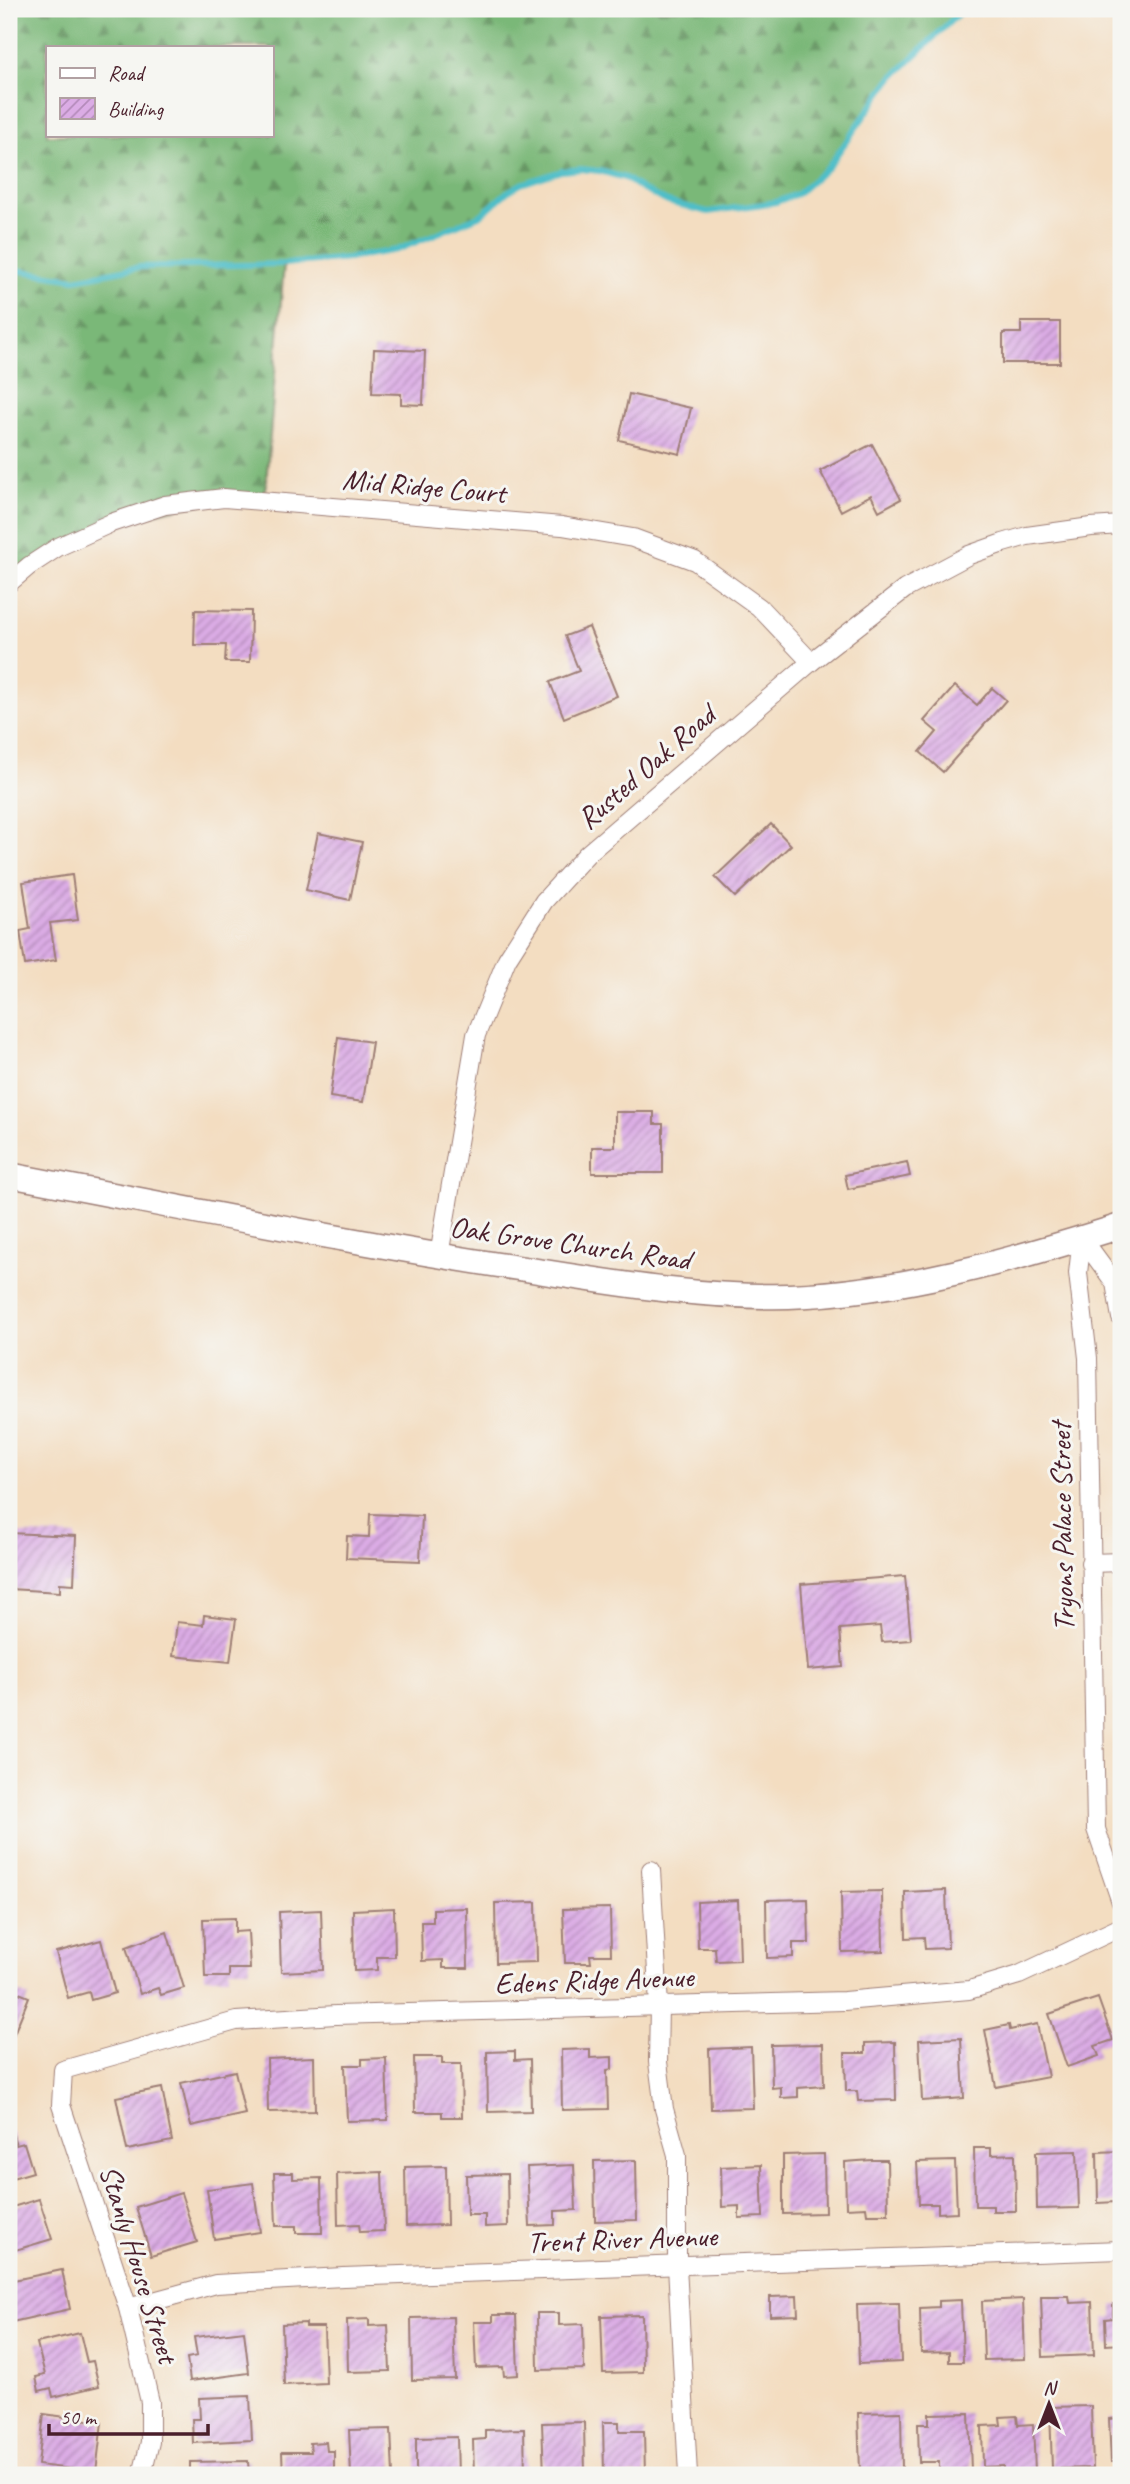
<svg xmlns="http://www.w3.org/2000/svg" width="1130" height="2484" font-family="Caveat,sans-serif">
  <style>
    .forest { fill: url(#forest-firs); stroke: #626c52; stroke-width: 2; fill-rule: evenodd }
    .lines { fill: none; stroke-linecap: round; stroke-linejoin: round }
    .stream { stroke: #50bec8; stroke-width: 6 }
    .building { fill: url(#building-hatch) }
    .minor-casing { stroke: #9e7e76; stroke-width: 20 }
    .secondary-casing { stroke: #9e7e76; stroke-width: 27 }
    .minor { stroke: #fff; stroke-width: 18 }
    .secondary { stroke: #fff; stroke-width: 24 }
    .labels { text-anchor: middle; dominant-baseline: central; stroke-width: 6; stroke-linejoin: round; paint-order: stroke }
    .street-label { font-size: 30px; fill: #4a1f2b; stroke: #f6f6f2 }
  </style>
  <defs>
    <pattern id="forest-firs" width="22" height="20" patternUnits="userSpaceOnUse" patternTransform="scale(1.75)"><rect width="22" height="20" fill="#7ab878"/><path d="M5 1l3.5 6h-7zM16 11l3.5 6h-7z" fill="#669563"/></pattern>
    <pattern id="building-hatch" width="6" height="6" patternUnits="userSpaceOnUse" patternTransform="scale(1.75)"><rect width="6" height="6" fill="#dbace5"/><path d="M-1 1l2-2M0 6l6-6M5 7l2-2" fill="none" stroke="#b48bba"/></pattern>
  </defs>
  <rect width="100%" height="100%" fill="#f6f6f2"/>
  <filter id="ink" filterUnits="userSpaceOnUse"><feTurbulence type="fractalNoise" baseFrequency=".0143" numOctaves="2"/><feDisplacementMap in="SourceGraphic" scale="14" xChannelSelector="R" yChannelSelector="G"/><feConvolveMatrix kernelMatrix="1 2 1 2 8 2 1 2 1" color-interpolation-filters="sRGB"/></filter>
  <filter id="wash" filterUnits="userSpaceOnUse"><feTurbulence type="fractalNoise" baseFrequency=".00686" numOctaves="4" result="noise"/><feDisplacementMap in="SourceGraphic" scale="28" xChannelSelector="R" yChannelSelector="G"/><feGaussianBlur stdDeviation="1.57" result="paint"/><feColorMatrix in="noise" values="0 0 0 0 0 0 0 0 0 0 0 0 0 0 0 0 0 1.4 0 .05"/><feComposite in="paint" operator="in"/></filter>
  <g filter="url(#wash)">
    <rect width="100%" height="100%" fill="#f3ddc1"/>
    <path class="forest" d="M9,9H963L890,80L828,167L797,194L776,202L708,212L668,202L643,190L625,178L600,171L581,169L561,171L521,184L507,192L481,215L397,250L349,258L284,264L266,484L262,501L224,498L111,523L9,583ZM47,47H271V135H47Z"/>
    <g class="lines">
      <polyline class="stream" points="9,269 75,279 140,267 283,264 349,258 397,250 481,215 507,192 521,184 561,171 581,169 600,171 625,178 643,190 668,202 708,212 776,202 797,194 828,167 890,80 963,9"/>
    </g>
    <g id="blocks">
      <g class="building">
        <polygon points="1021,322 1060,322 1060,363 1003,363 1003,333 1021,333"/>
        <polygon points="374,349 425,351 423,405 401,404 401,394 372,393"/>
        <polygon points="629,394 691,408 680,454 619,440"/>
        <polygon points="872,444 901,499 879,511 871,495 841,511 820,471"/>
        <polygon points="195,610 251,611 250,662 225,662 226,645 194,645"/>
        <polygon points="589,627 617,696 564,718 550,682 579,671 565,636"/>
        <polygon points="955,686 977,705 992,688 1006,700 943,772 920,752 937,732 924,721"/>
        <polygon points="771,824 791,845 735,897 715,877"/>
        <polygon points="318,833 362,842 350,900 306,890"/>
        <polygon points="72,875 78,920 50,923 56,960 25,965 20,931 30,929 23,882"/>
        <polygon points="338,1037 372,1042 363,1102 330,1097"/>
        <polygon points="615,1112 654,1112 654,1124 663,1124 663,1173 592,1173 592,1147 615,1147"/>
        <polygon points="907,1162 910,1176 848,1189 845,1175"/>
        <polygon points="370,1514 422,1516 420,1561 346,1558 347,1536 369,1537"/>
        <polygon points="9,1533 76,1536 74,1584 60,1583 60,1592 9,1589"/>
        <polygon points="905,1576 911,1640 882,1642 880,1626 840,1629 843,1667 808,1670 801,1584"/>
        <polygon points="204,1615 236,1619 230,1662 173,1656 177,1622 203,1625"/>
        <polygon points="946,1890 948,1948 925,1949 924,1937 906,1938 905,1892"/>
        <polygon points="882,1891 883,1951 842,1952 841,1892"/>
        <polygon points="808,1899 809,1943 793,1943 793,1957 767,1958 766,1900"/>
        <polygon points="738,1900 740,1960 716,1961 715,1948 698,1948 697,1902"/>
        <polygon points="536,1902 537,1962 496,1963 495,1903"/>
        <polygon points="394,1908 395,1957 377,1957 377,1970 354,1971 353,1910"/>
        <polygon points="467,1908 468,1968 443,1968 443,1960 422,1961 421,1922 433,1922 433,1909"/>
        <polygon points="610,1908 611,1955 590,1955 591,1963 565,1963 563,1909"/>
        <polygon points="321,1910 323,1970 281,1972 279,1912"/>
        <polygon points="235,1918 235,1932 248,1931 250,1969 229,1969 229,1977 205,1977 203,1919"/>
        <polygon points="167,1932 184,1988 161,1995 158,1988 140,1994 126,1947"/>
        <polygon points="101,1940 115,1993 91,2000 89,1992 68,1998 56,1952"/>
        <polygon points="9,1989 29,1997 13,2036 9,2034"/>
        <polygon points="1098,1998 1113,2040 1095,2046 1099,2056 1067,2067 1049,2014"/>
        <polygon points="1037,2024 1048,2077 996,2087 985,2030 1009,2025 1010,2030"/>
        <polygon points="961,2038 964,2098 922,2101 919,2040"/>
        <polygon points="895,2042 896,2100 858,2101 857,2091 846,2091 845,2053 865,2053 865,2043"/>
        <polygon points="823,2044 824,2086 798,2088 798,2097 781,2098 781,2087 772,2088 771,2045"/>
        <polygon points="751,2047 753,2108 711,2109 709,2049"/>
        <polygon points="590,2049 590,2058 612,2057 612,2069 607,2070 608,2109 562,2110 561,2050"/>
        <polygon points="515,2051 515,2060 530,2059 531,2111 488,2112 487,2052"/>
        <polygon points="314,2057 315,2111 268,2112 267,2059"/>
        <polygon points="414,2057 442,2057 442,2064 461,2064 462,2117 442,2117 442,2112 415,2112"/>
        <polygon points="386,2058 388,2120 347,2121 345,2065 362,2065 362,2059"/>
        <polygon points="235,2071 245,2114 191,2126 181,2083"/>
        <polygon points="162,2088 172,2141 127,2150 116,2097"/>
        <polygon points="12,2131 16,2145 24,2143 33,2172 9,2179 9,2132"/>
        <polygon points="974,2148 991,2148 991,2155 1015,2154 1016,2211 993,2211 993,2206 975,2206"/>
        <polygon points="1077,2151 1079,2208 1037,2209 1036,2152"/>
        <polygon points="1121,2151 1121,2208 1116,2208 1116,2202 1098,2203 1097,2152"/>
        <polygon points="824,2154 825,2213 783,2214 783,2155"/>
        <polygon points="636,2160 637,2220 595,2221 594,2161"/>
        <polygon points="872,2160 887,2160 888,2214 867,2214 866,2207 846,2208 845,2162"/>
        <polygon points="955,2161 957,2212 938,2213 938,2204 919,2204 917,2162"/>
        <polygon points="574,2165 576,2210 555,2211 555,2225 530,2226 527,2167"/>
        <polygon points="761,2165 763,2217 739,2218 739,2206 722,2207 721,2167"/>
        <polygon points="446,2166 447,2225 406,2226 405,2167"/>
        <polygon points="382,2172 384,2231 360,2232 359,2224 338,2225 337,2174"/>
        <polygon points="274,2173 293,2173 293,2179 321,2178 322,2233 296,2233 296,2226 276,2226"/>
        <polygon points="507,2174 508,2226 485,2227 485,2215 467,2215 466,2175"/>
        <polygon points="253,2183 260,2232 214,2239 207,2189"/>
        <polygon points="181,2193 197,2242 151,2256 136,2207"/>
        <polygon points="39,2199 52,2239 9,2252 9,2208"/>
        <polygon points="62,2270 70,2309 12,2322 9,2305 9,2281"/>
        <polygon points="797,2296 798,2315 770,2316 770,2297"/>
        <polygon points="1041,2296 1069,2296 1070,2303 1092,2302 1094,2355 1043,2357"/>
        <polygon points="1023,2299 1025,2359 984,2360 982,2301"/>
        <polygon points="961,2300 963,2362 949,2362 949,2352 921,2353 920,2308 939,2307 939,2301"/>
        <polygon points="899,2303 901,2362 859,2364 857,2304"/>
        <polygon points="1113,2304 1121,2304 1121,2344 1106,2345 1105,2319 1113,2318"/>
        <polygon points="537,2313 559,2313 559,2325 583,2324 584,2369 538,2370"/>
        <polygon points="493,2315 516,2315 518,2375 504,2376 503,2367 476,2368 474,2322 493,2322"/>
        <polygon points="642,2315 643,2372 603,2373 601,2316"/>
        <polygon points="453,2317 455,2379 412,2380 411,2318"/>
        <polygon points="369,2319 369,2326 388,2325 390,2371 348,2372 347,2320"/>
        <polygon points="306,2323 306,2327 324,2327 326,2383 284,2385 282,2324"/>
        <polygon points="244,2331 249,2373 190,2381 187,2358 197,2356 194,2337"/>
        <polygon points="80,2333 87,2362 93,2361 99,2386 53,2397 51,2388 39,2391 36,2377 45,2375 37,2343"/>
        <polygon points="250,2396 252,2440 193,2443 192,2419 200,2419 199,2398"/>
        <polygon points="1091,2406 1093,2468 1052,2469 1050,2407"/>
        <polygon points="901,2412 902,2470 860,2471 858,2413"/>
        <polygon points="969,2413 971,2471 939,2472 939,2462 919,2462 918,2424 929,2424 929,2414"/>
        <polygon points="44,2414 102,2422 96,2472 38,2465"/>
        <polygon points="1017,2416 1018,2425 1033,2424 1035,2471 1003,2472 1003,2466 983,2467 982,2426 1001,2425 1000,2417"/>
        <polygon points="1121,2418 1121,2462 1111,2462 1109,2419"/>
        <polygon points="584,2422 585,2475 544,2475 542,2423"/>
        <polygon points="603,2422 619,2422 619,2431 644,2431 645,2475 604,2475"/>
        <polygon points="391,2429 393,2475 351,2475 349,2430"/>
        <polygon points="524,2429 525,2475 474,2475 473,2440 485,2439 485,2430"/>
        <polygon points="457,2437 458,2475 416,2475 416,2438"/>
        <polygon points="326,2442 327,2451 334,2451 334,2475 283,2475 282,2452 311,2452 310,2443"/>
        <polygon points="248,2461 249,2475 190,2475 190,2462"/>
      </g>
    </g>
  </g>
  <g filter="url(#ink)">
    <use href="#blocks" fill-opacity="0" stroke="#9e7e76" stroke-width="2"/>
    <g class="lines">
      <defs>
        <g id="minor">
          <polyline points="9,583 29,566 58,547 111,523 165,505 224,498 562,526 633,538 695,561 759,607 811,662"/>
          <polyline points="1082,1238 1078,1273 1088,1358 1096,1829 1121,1902"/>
          <polyline points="1082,1238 1115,1283 1121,1318"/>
          <polyline points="439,1256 476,1035 507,959 544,901 587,854 811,662 905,589 969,555 1003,543 1027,536 1091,527 1121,525"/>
          <polyline points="1090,1563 1121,1562"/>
          <polyline points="651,1870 659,2006 658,2062 664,2109 677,2155 677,2265 688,2475"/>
          <polyline points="128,2308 216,2284 343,2277 1121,2250"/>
          <polyline points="142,2475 150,2442 150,2402 128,2308 61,2105 63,2070 236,2021 336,2015 844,2001 969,1990 1019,1975 1121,1927"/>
        </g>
        <path id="secondary" d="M9,1175C178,1207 347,1242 518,1268C608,1282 697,1298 789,1296C902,1292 1013,1260 1121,1226"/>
      </defs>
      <use href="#minor" class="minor-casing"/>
      <use href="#secondary" class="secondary-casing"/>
      <use href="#minor" class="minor"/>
      <use href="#secondary" class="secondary"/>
    </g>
  </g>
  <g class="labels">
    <g class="street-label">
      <text transform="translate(424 486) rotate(5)">Mid Ridge Court</text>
      <text transform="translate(646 767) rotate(-41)">Rusted Oak Road</text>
      <text transform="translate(570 1243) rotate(8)">Oak Grove Church Road</text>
      <text transform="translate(1062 1527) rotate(-91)">Tryons Palace Street</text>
      <text transform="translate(594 1980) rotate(-2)">Edens Ridge Avenue</text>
      <text transform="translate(622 2239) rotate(-2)">Trent River Avenue</text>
      <text transform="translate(139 2264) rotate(73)">Stanly House Street</text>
    </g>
  </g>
  <rect width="1130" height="2484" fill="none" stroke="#f6f6f2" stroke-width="35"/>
  <rect x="46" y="46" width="228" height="91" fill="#f6f6f2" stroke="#b1a0a2" stroke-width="2"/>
  <rect x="60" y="68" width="35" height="10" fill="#ffffff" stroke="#b1a0a2" stroke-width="2"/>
  <text x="108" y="80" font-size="21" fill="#4a1f2b">Road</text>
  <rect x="60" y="98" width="35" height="21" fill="url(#building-hatch)" stroke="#b1a0a2" stroke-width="2"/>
  <text x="108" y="116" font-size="21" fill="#4a1f2b">Building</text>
  <g transform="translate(1049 2404)" stroke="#f6f6f2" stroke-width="5" paint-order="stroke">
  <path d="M0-5L12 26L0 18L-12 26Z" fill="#4a1f2b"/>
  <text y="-10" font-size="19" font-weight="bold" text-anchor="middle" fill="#4a1f2b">N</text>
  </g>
  <path d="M49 2424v10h159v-10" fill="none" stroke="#4a1f2b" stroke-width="3.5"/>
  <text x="60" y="2424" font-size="21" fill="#4a1f2b" stroke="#f6f6f2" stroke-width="5" paint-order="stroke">50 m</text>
</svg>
